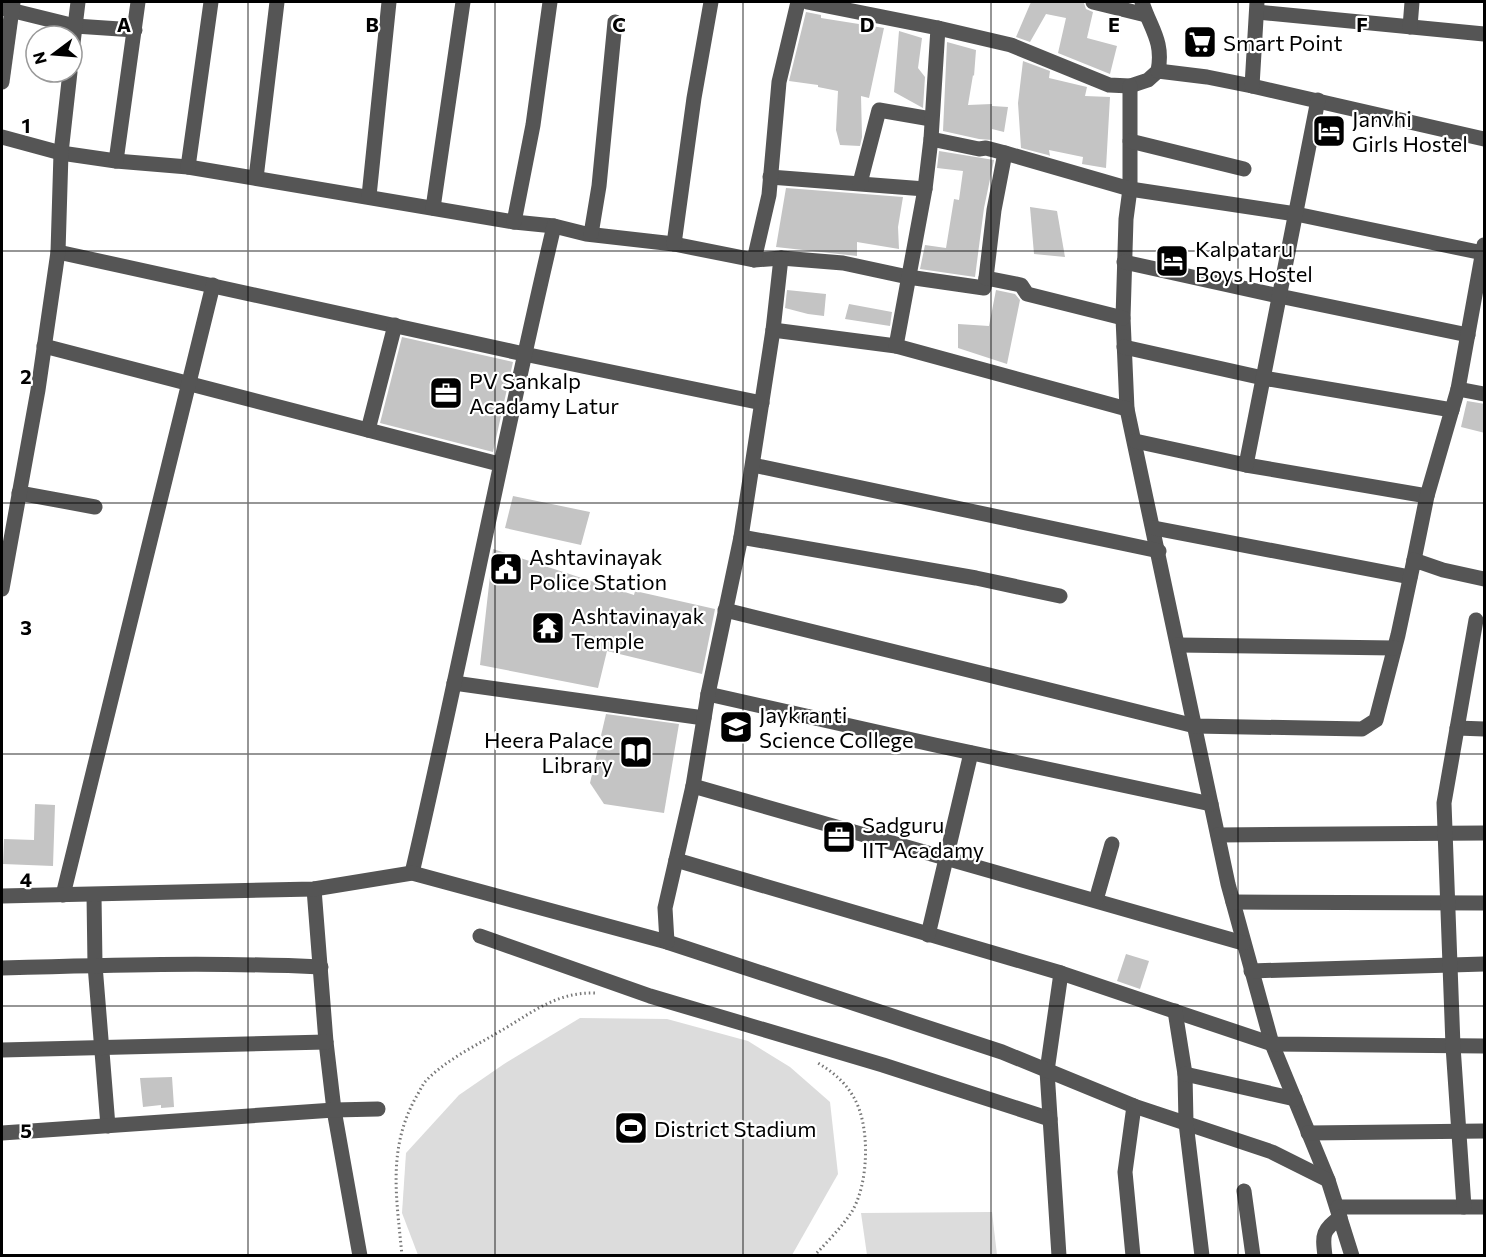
<svg xmlns="http://www.w3.org/2000/svg" width="1486" height="1257" font-family="Commissioner,sans-serif">
  <style>
    .green { fill: #dcdcdc }
    .building { fill: #c4c4c4 }
    .lines { fill: none; stroke-linecap: round; stroke-linejoin: round }
    .path { stroke: #777; stroke-width: 3; stroke-dasharray: 1.5 3; stroke-linecap: butt }
    .minor { stroke: #555; stroke-width: 15 }
    .grid { fill: none; stroke: #000; stroke-width: 1.5; stroke-opacity: 0.55 }
    .labels { text-anchor: middle; dominant-baseline: central; stroke-width: 4.5; stroke-linejoin: round; paint-order: stroke }
    .poi-label { font-size: 22px; fill: #000; stroke: #fff; text-anchor: start }
    .grid-label { font-size: 20px; text-anchor: middle; font-weight: bold; fill: #000; stroke: #fff; stroke-width: 4.5; stroke-linejoin: round; paint-order: stroke }
  </style>
  <rect width="100%" height="100%" fill="#fff"/>
  <g class="green">
    <polygon points="580,1018 667,1019 748,1041 790,1067 830,1102 838,1174 792,1255 418,1255 402,1213 406,1153 459,1095 504,1064"/>
    <polygon points="992,1212 997,1255 867,1255 861,1213"/>
  </g>
  <g class="building">
    <polygon points="1031,2 1084,3 1086,9 1093,12 1087,38 1117,46 1110,74 1058,53 1066,18 1046,14 1030,42 1016,37"/>
    <polygon points="806,12 821,15 821,18 884,28 869,98 861,96 862,137 860,146 840,145 836,130 838,91 818,87 818,85 789,81"/>
    <polygon points="899,31 922,38 918,68 925,77 923,108 894,92"/>
    <polygon points="947,42 976,50 974,76 973,75 968,105 992,104 992,106 1008,107 1004,132 992,129 992,140 979,139 943,131"/>
    <polygon points="1023,61 1050,71 1049,78 1087,87 1085,96 1110,97 1106,168 1082,164 1083,157 1049,150 1050,156 1048,155 1021,148 1018,103"/>
    <polygon points="939,151 994,160 984,208 975,277 920,269 925,245 946,248 954,199 959,200 963,171 937,168"/>
    <polygon points="786,188 903,197 898,227 899,249 857,242 857,256 776,247"/>
    <polygon points="1030,207 1057,211 1065,257 1034,254"/>
    <polygon points="787,290 826,294 824,316 808,314 785,308"/>
    <polygon points="996,290 1015,294 1020,300 1007,364 958,348 958,324 989,326"/>
    <polygon points="849,304 892,312 890,326 845,319"/>
    <polygon points="402,337 513,362 493,452 380,423"/>
    <polygon points="1467,401 1485,404 1485,433 1461,427"/>
    <polygon points="513,496 590,512 581,545 505,528"/>
    <polygon points="493,549 634,595 635,591 715,609 702,674 607,651 598,688 480,665"/>
    <polygon points="606,714 679,724 664,813 604,804 590,783"/>
    <polygon points="35,804 55,805 53,866 3,864 4,839 34,840"/>
    <polygon points="1126,954 1149,961 1140,989 1117,981"/>
    <polygon points="172,1077 174,1107 161,1108 161,1105 143,1107 140,1078"/>
  </g>
  <g class="lines">
    <g class="path">
      <path d="M402,1256C397,1200 387,1151 415,1099C418,1094 421,1088 424,1083C443,1061 479,1044 504,1029C534,1011 558,992 595,993"/>
      <path d="M814,1256C826,1243 841,1228 851,1213C869,1185 871,1125 853,1096C844,1081 832,1071 816,1062"/>
    </g>
    <g class="minor">
      <polyline points="807,2 938,28 1011,45 1109,85 1130,86 1148,80 1158,71 1207,77 1252,86 1484,139"/>
      <polyline points="1093,2 1146,15"/>
      <path d="M1142,2C1150,28 1164,41 1158,71"/>
      <polyline points="2,8 75,26 135,30"/>
      <polyline points="1257,12 1484,34"/>
      <polyline points="1410,27 1412,2"/>
      <polyline points="72,51 78,2"/>
      <polyline points="2,82 13,2"/>
      <polyline points="1130,86 1130,189 1126,219 1123,318 1127,409 1228,884 1272,1044 1328,1180 1352,1256"/>
      <polyline points="1252,86 1257,2"/>
      <polyline points="2,137 61,153 116,161 188,167 514,222 554,226 586,234 674,244 754,260 781,258 843,263 908,277 984,288 986,278 1021,285 1027,294 1123,318"/>
      <polyline points="931,139 979,149 986,148 1005,153"/>
      <polyline points="1130,141 1244,169"/>
      <polyline points="116,161 138,2"/>
      <polyline points="188,167 211,2"/>
      <polyline points="770,177 925,189"/>
      <polyline points="256,178 277,2"/>
      <polyline points="860,183 879,110 931,119"/>
      <polyline points="369,196 389,2"/>
      <polyline points="433,208 463,2"/>
      <polyline points="514,222 533,125 550,2"/>
      <polyline points="591,234 599,186 615,22"/>
      <polyline points="674,244 694,98 711,2"/>
      <polyline points="58,252 524,354 762,403"/>
      <polyline points="754,260 769,195 779,82 798,2"/>
      <polyline points="1124,262 1279,296 1468,335"/>
      <polyline points="986,278 994,210 1005,153 1130,189 1296,214 1483,253"/>
      <polyline points="773,330 896,346 1127,409"/>
      <polyline points="44,346 499,464"/>
      <polyline points="896,346 925,189 931,139 938,28"/>
      <polyline points="1124,347 1263,378 1452,410"/>
      <polyline points="1458,389 1484,394"/>
      <polyline points="368,430 395,325"/>
      <polyline points="1135,441 1246,465 1427,496"/>
      <polyline points="753,465 1159,551"/>
      <polyline points="1246,465 1318,100"/>
      <polyline points="19,493 95,507"/>
      <polyline points="1154,528 1410,577"/>
      <polyline points="741,537 976,578 1060,596"/>
      <polyline points="1414,560 1427,496 1458,389 1484,245"/>
      <polyline points="2,589 38,390 58,252 61,153 70,72"/>
      <polyline points="725,610 1195,726 1362,729 1376,720 1398,635 1414,560 1443,570 1484,579"/>
      <polyline points="1178,645 1394,648"/>
      <polyline points="454,683 704,718"/>
      <polyline points="708,694 935,745 1211,804"/>
      <polyline points="1457,728 1484,729"/>
      <polyline points="693,786 1243,943"/>
      <polyline points="1218,835 1484,833"/>
      <polyline points="676,860 1061,973 1047,1071 1059,1256"/>
      <path d="M412,873C462,658 503,441 554,226"/>
      <polyline points="314,889 326,1042 334,1110 360,1256"/>
      <polyline points="63,895 213,285"/>
      <polyline points="94,895 95,965 108,1126"/>
      <polyline points="2,896 314,889 412,873 667,942 1002,1052 1134,1106 1272,1152 1328,1180"/>
      <polyline points="1096,900 1112,844"/>
      <polyline points="1233,902 1484,903"/>
      <polyline points="928,935 971,753"/>
      <polyline points="480,936 650,996 883,1065 1050,1119"/>
      <polyline points="667,942 665,908 693,786 708,694 741,537 773,330 781,258"/>
      <path d="M2,968C108,965 214,962 321,967"/>
      <polyline points="1251,971 1484,964"/>
      <polyline points="1061,973 1272,1044 1484,1046"/>
      <polyline points="1175,1011 1185,1074 1186,1123 1202,1256"/>
      <polyline points="2,1050 326,1042"/>
      <polyline points="1185,1074 1295,1099"/>
      <polyline points="2,1133 334,1110 378,1109"/>
      <polyline points="1308,1133 1484,1131"/>
      <polyline points="1244,1191 1253,1256"/>
      <polyline points="1338,1207 1484,1207"/>
      <polyline points="1464,1207 1453,1046 1444,803 1476,620"/>
      <polyline points="1133,1256 1125,1172 1134,1106"/>
      <path d="M1325,1256C1322,1233 1323,1231 1340,1217"/>
    </g>
  </g>
  <path class="grid" d="M248,2V1256M495,2V1256M743,2V1256M991,2V1256M1238,2V1256M2,251H1484M2,503H1484M2,754H1484M2,1006H1484"/>
  <defs>
    <symbol id="supermarket-square" viewBox="-11 -11 22 22"><rect x="-9" y="-9" width="18" height="18" rx="4" fill="#000" stroke="#fff"/><path d="M-6-5.5h2.5l.6 2H6L4.5 2H-2.5L-4.4-4H-6ZM-1.5 3.2a1.3 1.3 0 1 0 .1 0ZM3 3.2a1.3 1.3 0 1 0 .1 0Z" fill="#fff"/></symbol>
    <symbol id="hotel-square" viewBox="-11 -11 22 22"><rect x="-9" y="-9" width="18" height="18" rx="4" fill="#000" stroke="#fff"/><path d="M-6-4.5h1.5V1H6V5H4.5V3h-9V5H-6ZM-4 0a1.8 1.8 0 1 1 3.6 0ZM.5 0V-2.5h3Q6-2.5 6 0Z" fill="#fff"/></symbol>
    <symbol id="office-square" viewBox="-11 -11 22 22"><rect x="-9" y="-9" width="18" height="18" rx="4" fill="#000" stroke="#fff"/><path d="M-6-3h4V-5.5h4V-3h4V5H-6ZM-1-4.5V-3h2v-1.5ZM-6 0V1H6V0Z" fill="#fff"/></symbol>
    <symbol id="civic-square" viewBox="-11 -11 22 22"><rect x="-9" y="-9" width="18" height="18" rx="4" fill="#000" stroke="#fff"/><path d="M-.6-6.5H3V-4.5H.6V-3L4-1V1h2V6H-6V1h2V-1L-.6-3ZM-1.2 2.5V6h2.4V2.5Z" fill="#fff"/></symbol>
    <symbol id="temple-square" viewBox="-11 -11 22 22"><rect x="-9" y="-9" width="18" height="18" rx="4" fill="#000" stroke="#fff"/><path d="M0-6L5-2H3V0L6.5 2.5H4V6H1.5V3h-3V6H-4V2.5H-6.5L-3 0V-2H-5Z" fill="#fff"/></symbol>
    <symbol id="university-square" viewBox="-11 -11 22 22"><rect x="-9" y="-9" width="18" height="18" rx="4" fill="#000" stroke="#fff"/><path d="M0-5L7-2L0 1L-7-2ZM-4 1L0 2.5L4 1V4Q0 6-4 4Z" fill="#fff"/></symbol>
    <symbol id="library-square" viewBox="-11 -11 22 22"><rect x="-9" y="-9" width="18" height="18" rx="4" fill="#000" stroke="#fff"/><path d="M-6-4Q-3-5.5-.7-3.5V5Q-3 3-6 4ZM6-4Q3-5.5 .7-3.5V5Q3 3 6 4Z" fill="#fff"/></symbol>
    <symbol id="stadium-square" viewBox="-11 -11 22 22"><rect x="-9" y="-9" width="18" height="18" rx="4" fill="#000" stroke="#fff"/><path d="M0-5a6.5 5 0 1 0 0 10a6.5 5 0 1 0 0-10ZM-3.5-1.8h7v3.6h-7Z" fill="#fff"/></symbol>
  </defs>
  <g fill-rule="evenodd">
    <use href="#supermarket-square" x="1181" y="23" width="38" height="38"/>
    <use href="#hotel-square" x="1310" y="112" width="38" height="38"/>
    <use href="#hotel-square" x="1153" y="242" width="38" height="38"/>
    <use href="#office-square" x="427" y="374" width="38" height="38"/>
    <use href="#civic-square" x="487" y="550" width="38" height="38"/>
    <use href="#temple-square" x="529" y="609" width="38" height="38"/>
    <use href="#university-square" x="717" y="708" width="38" height="38"/>
    <use href="#library-square" x="617" y="733" width="38" height="38"/>
    <use href="#office-square" x="820" y="818" width="38" height="38"/>
    <use href="#stadium-square" x="612" y="1109" width="38" height="38"/>
  </g>
  <g class="labels">
    <g class="poi-label">
      <text x="1223" y="42">Smart Point</text>
      <text x="1352" y="118">Janvhi<tspan x="1352" dy="25">Girls Hostel</tspan></text>
      <text x="1195" y="248">Kalpataru<tspan x="1195" dy="25">Boys Hostel</tspan></text>
      <text x="469" y="380">PV Sankalp<tspan x="469" dy="25">Acadamy Latur</tspan></text>
      <text x="529" y="556">Ashtavinayak<tspan x="529" dy="25">Police Station</tspan></text>
      <text x="571" y="615">Ashtavinayak<tspan x="571" dy="25">Temple</tspan></text>
      <text x="759" y="714">Jaykranti<tspan x="759" dy="25">Science College</tspan></text>
      <text x="613" y="739" text-anchor="end">Heera Palace<tspan x="613" dy="25">Library</tspan></text>
      <text x="862" y="824">Sadguru<tspan x="862" dy="25">IIT Acadamy</tspan></text>
      <text x="654" y="1128">District Stadium</text>
    </g>
  </g>
  <g class="grid-label">
    <text x="124" y="32">A</text>
    <text x="372" y="32">B</text>
    <text x="619" y="32">C</text>
    <text x="867" y="32">D</text>
    <text x="1114" y="32">E</text>
    <text x="1362" y="32">F</text>
    <text x="26" y="133">1</text>
    <text x="26" y="384">2</text>
    <text x="26" y="635">3</text>
    <text x="26" y="887">4</text>
    <text x="26" y="1138">5</text>
  </g>
  <rect width="1486" height="1257" fill="none" stroke="#000000" stroke-width="6"/>
  <g transform="translate(54 54) rotate(254)"><circle r="28" fill="#ffffff" stroke="#999999" stroke-width="1.5"/>
  <path d="M0-4.5L10 22L0 15L-10 22Z" fill="#000000"/>
  <text y="-9" font-size="16" font-weight="bold" text-anchor="middle" fill="#000000">N</text>
  </g>
</svg>
